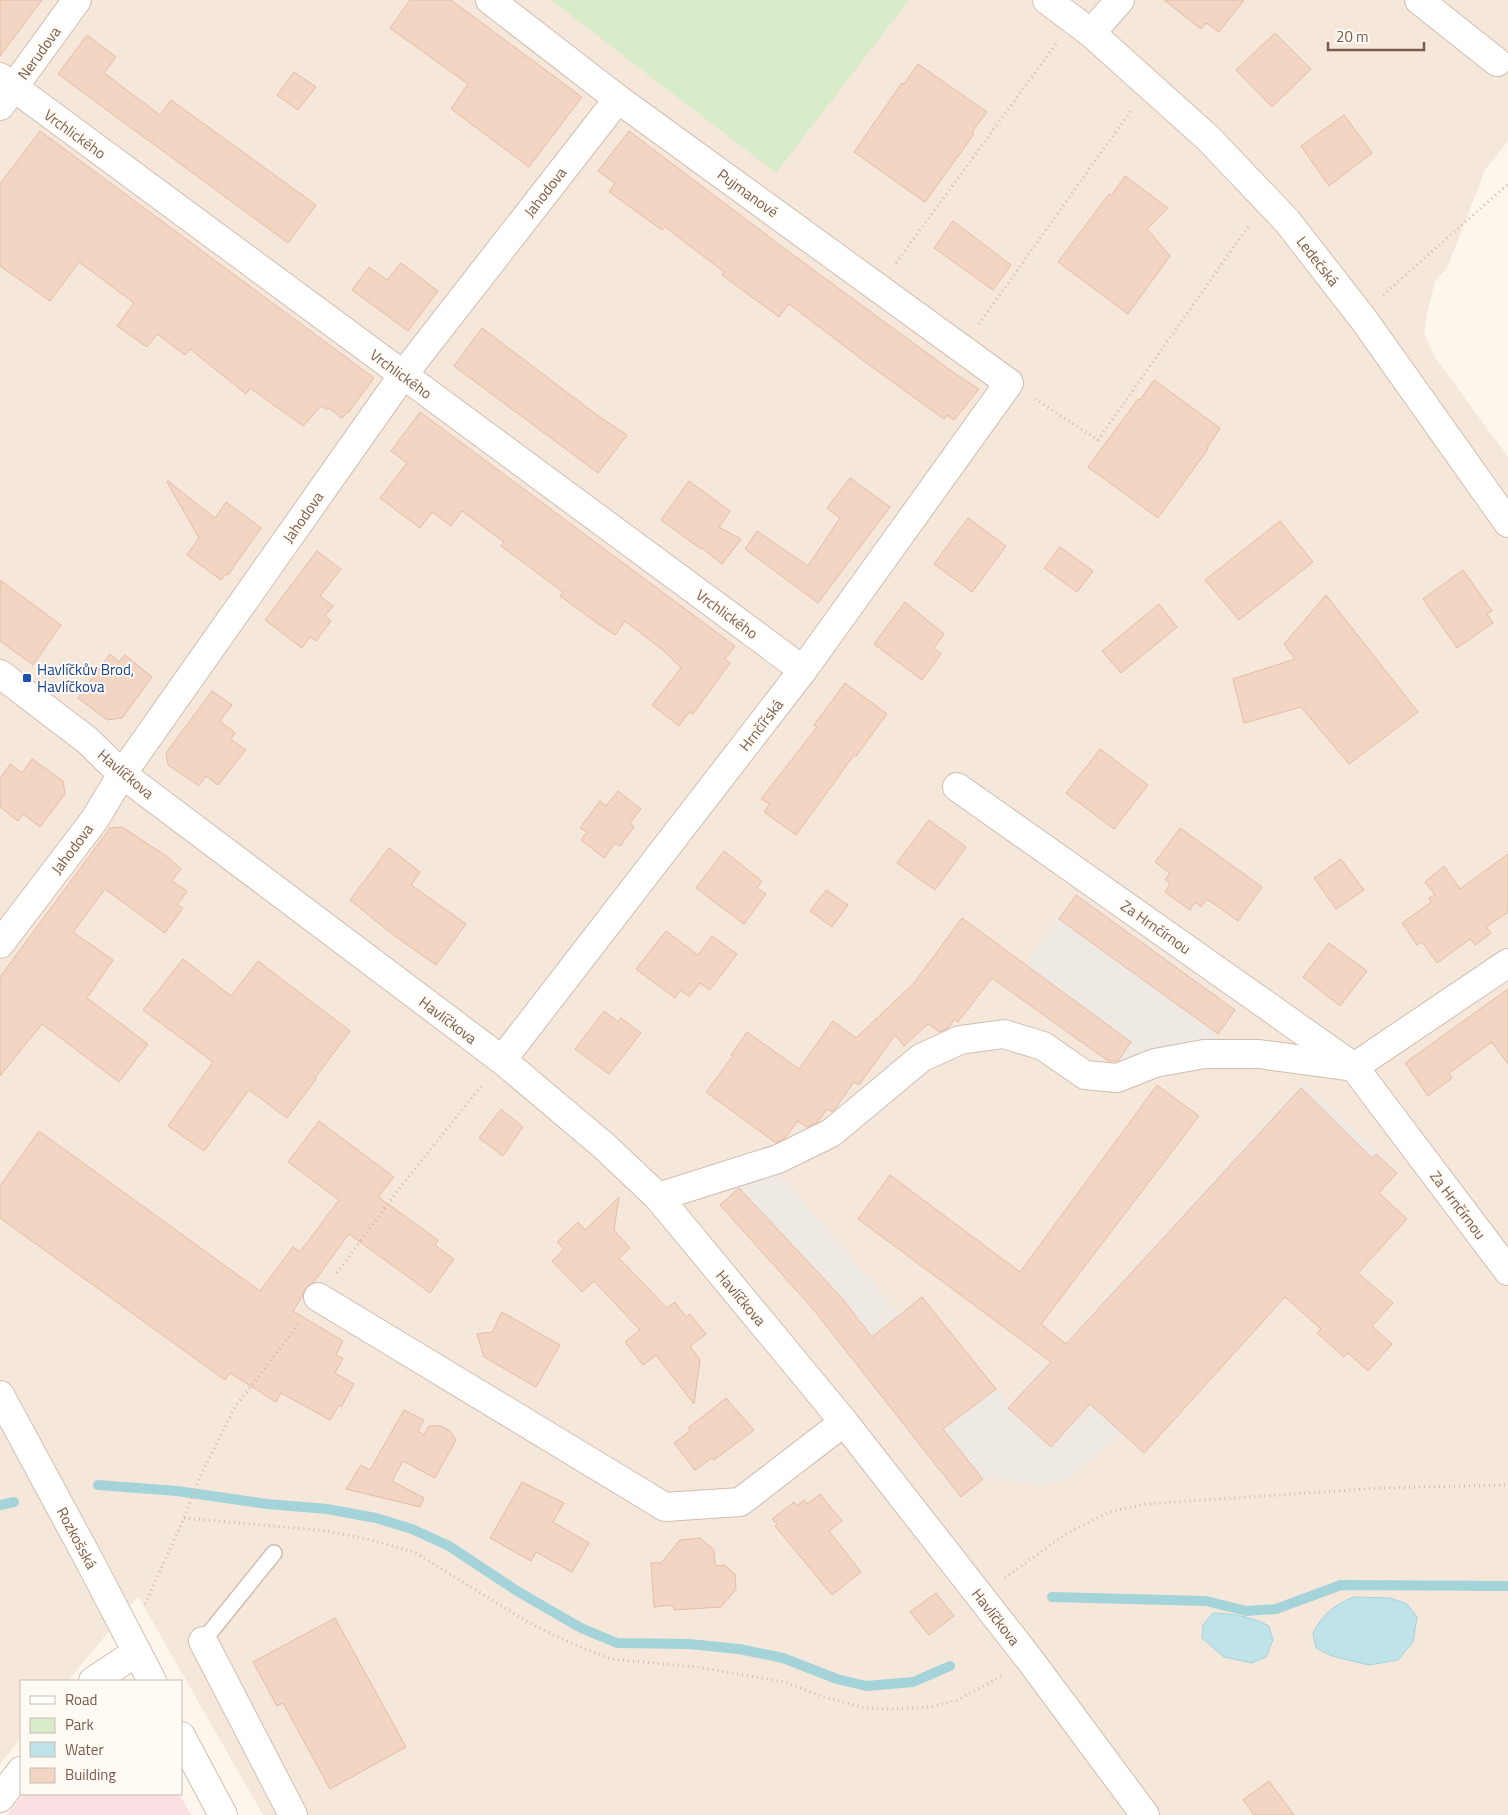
<svg xmlns="http://www.w3.org/2000/svg" width="1508" height="1815" font-family="'Titillium Web',sans-serif">
  <style>
    .residential { fill: #f5e8da }
    .industrial { fill: #efe9e4 }
    .medical { fill: #fbdfe3 }
    .green { fill: #d8ecc9 }
    .water { fill: #bfe3e8; stroke: #a5d3da }
    .lines { fill: none; stroke-linecap: round; stroke-linejoin: round }
    .stream { stroke: #a5d3da; stroke-width: 10 }
    .building { fill: #f3d5c3; stroke: #e6bba3 }
    .service-casing { stroke: #d1beb0; stroke-width: 18 }
    .minor-casing { stroke: #d1beb0; stroke-width: 30 }
    .secondary-casing { stroke: #d6c0b0; stroke-width: 30 }
    .path { stroke: #d9b8a5; stroke-width: 3; stroke-dasharray: 1 4; stroke-linecap: butt }
    .service { stroke: #fff; stroke-width: 15 }
    .minor { stroke: #fff; stroke-width: 28 }
    .secondary { stroke: #fff; stroke-width: 28 }
    .transit-dot { fill: #1a4fb4; stroke: #fffaf3; stroke-width: 2 }
    .labels { text-anchor: middle; dominant-baseline: central; stroke-width: 4; stroke-linejoin: round; paint-order: stroke }
    .street-label { font-size: 15px; fill: #7a5c4d; stroke: #fffaf3 }
    .transit-label { font-size: 15px; fill: #164399; stroke: #fffaf3; text-anchor: start }
  </style>
  <rect width="100%" height="100%" fill="#fdf6ec"/>
  <polygon class="residential" points="0,0 1508,0 1508,141 1485,170 1447,268 1435,281 1428,309 1424,333 1434,356 1508,457 1508,1815 263,1815 138,1596 68,1681 21,1681 21,1738 0,1764"/>
  <g class="industrial">
    <polygon points="1076,893 1237,1010 1211,1046 1172,1046 1138,1054 1114,1067 1007,990"/>
    <polygon points="1302,1083 1399,1172 1143,1454 1121,1434 1065,1481 1039,1485 986,1478 960,1499 816,1314 720,1205 739,1186 779,1173 898,1313 922,1296 1008,1404"/>
  </g>
  <polygon class="medical" points="24,1794 179,1794 191,1815 7,1815"/>
  <polygon class="green" points="551,0 909,0 776,173"/>
  <g class="water">
    <path d="M1353,1597L1390,1598L1407,1604L1417,1617L1413,1642L1398,1660L1369,1665L1332,1656L1316,1648L1313,1633C1324,1613 1332,1607 1353,1597Z"/>
    <path d="M1213,1613C1233,1614 1251,1616 1269,1626L1273,1640L1266,1657L1252,1663L1224,1657L1202,1638L1203,1625Z"/>
  </g>
  <g class="lines">
    <g class="stream">
      <polyline points="98,1485 177,1491 267,1504 327,1509 376,1518 412,1529 449,1546 517,1591 581,1628 617,1643 689,1644 739,1649 783,1658 837,1679 866,1686 913,1682 950,1666"/>
      <polyline points="0,1505 14,1502"/>
      <polyline points="1052,1597 1206,1601 1246,1611 1276,1609 1341,1585 1508,1586"/>
    </g>
  </g>
  <g class="building">
    <polygon points="0,0 42,0 0,56"/>
    <polygon points="410,0 451,0 582,97 529,167 451,109 468,84 390,28"/>
    <polygon points="1164,0 1244,0 1219,32 1206,23 1201,29"/>
    <polygon points="1275,33 1311,69 1272,107 1236,70"/>
    <polygon points="87,35 116,57 104,73 160,115 171,100 316,205 288,243 58,74"/>
    <polygon points="918,64 987,112 972,132 974,134 925,202 854,152 902,83 904,84"/>
    <polygon points="294,72 316,87 298,110 277,95"/>
    <polygon points="1344,115 1372,153 1329,186 1301,146"/>
    <polygon points="40,131 374,378 348,413 347,412 342,418 329,408 327,410 321,406 303,426 250,388 246,394 190,349 185,355 157,334 147,347 117,326 134,303 79,262 50,301 0,266 0,184"/>
    <polygon points="629,131 785,249 957,375 979,389 954,420 947,415 944,419 872,367 789,304 779,317 722,275 724,272 665,227 662,230 609,192 615,183 598,171"/>
    <polygon points="1125,176 1168,208 1147,229 1170,256 1128,314 1058,262 1109,194 1111,196"/>
    <polygon points="953,221 1011,265 993,290 934,248"/>
    <polygon points="401,263 438,291 408,331 352,290 369,267 387,280"/>
    <polygon points="482,328 597,415 627,435 598,473 454,366"/>
    <polygon points="1154,380 1220,428 1207,448 1208,449 1158,518 1088,467 1138,399 1140,400"/>
    <polygon points="420,412 735,646 725,659 730,663 693,714 689,712 679,726 652,705 681,668 664,651 625,621 615,635 600,625 560,596 563,592 501,546 504,542 462,511 451,526 432,512 420,528 380,498 407,463 391,451"/>
    <polygon points="850,478 890,507 818,603 745,549 757,531 808,566 840,518 827,508"/>
    <polygon points="168,481 215,518 226,502 261,528 228,575 226,574 221,580 187,555 199,538 167,482"/>
    <polygon points="689,481 730,511 719,527 741,539 722,564 702,548 701,549 661,520"/>
    <polygon points="968,518 1006,546 972,592 934,564"/>
    <polygon points="1280,521 1313,562 1239,620 1205,580"/>
    <polygon points="1060,547 1093,571 1077,592 1044,568"/>
    <polygon points="317,551 341,569 320,596 333,606 325,616 331,621 316,641 310,637 302,648 265,620"/>
    <polygon points="1463,570 1492,611 1487,614 1493,623 1457,648 1423,599"/>
    <polygon points="0,580 61,625 33,665 0,641"/>
    <polygon points="1326,595 1418,712 1349,764 1301,707 1244,723 1233,679 1295,659 1284,644"/>
    <polygon points="905,602 944,634 934,648 941,654 922,680 874,644"/>
    <polygon points="1159,604 1177,627 1121,673 1102,651"/>
    <polygon points="110,654 119,662 125,655 152,677 122,718 107,720 78,698"/>
    <polygon points="845,683 887,714 856,756 854,755 796,835 764,812 770,804 761,799 817,727 814,725"/>
    <polygon points="212,691 232,705 220,721 235,733 231,739 246,750 218,785 206,776 199,786 168,765 166,753"/>
    <polygon points="1100,749 1148,785 1114,829 1066,793"/>
    <polygon points="32,759 63,781 65,794 40,827 23,814 18,821 0,807 0,779 10,764 22,773"/>
    <polygon points="618,791 641,809 630,823 634,827 620,846 615,843 604,858 581,840 587,832 580,828 600,801 606,806"/>
    <polygon points="929,820 966,847 935,890 897,863"/>
    <polygon points="122,827 169,858 181,869 172,881 187,891 177,905 183,908 165,933 105,889 73,932 113,960 87,998 148,1044 119,1082 42,1024 0,1076 0,977 110,828"/>
    <polygon points="1180,828 1262,887 1238,921 1207,899 1201,907 1195,902 1190,910 1165,892 1170,884 1165,880 1170,873 1155,862"/>
    <polygon points="389,848 420,872 411,885 466,924 436,965 392,934 350,900"/>
    <polygon points="724,851 762,881 757,888 766,894 744,924 696,888"/>
    <polygon points="1508,854 1508,912 1486,927 1491,933 1475,945 1470,939 1437,963 1422,942 1417,945 1402,923 1431,902 1429,898 1435,895 1425,882 1444,866 1460,889"/>
    <polygon points="1341,859 1364,890 1336,909 1314,878"/>
    <polygon points="826,890 848,905 832,927 810,911"/>
    <polygon points="1076,895 1235,1010 1218,1034 1059,919"/>
    <polygon points="962,918 1131,1042 1118,1061 1108,1061 992,978 958,1022 955,1019 948,1028 940,1032 928,1024 904,1046 895,1035 859,1085 854,1082 835,1109 832,1112 827,1109 818,1122 807,1127 798,1121 785,1138 776,1143 706,1092 733,1056 731,1055 747,1032 799,1069 833,1021 856,1038 914,983"/>
    <polygon points="666,931 698,955 712,936 737,954 710,990 700,983 689,997 681,990 675,998 636,969"/>
    <polygon points="1329,943 1367,971 1340,1006 1303,977"/>
    <polygon points="183,959 231,996 258,961 350,1031 315,1078 316,1079 287,1118 249,1090 204,1151 168,1126 213,1062 143,1010"/>
    <polygon points="1508,989 1508,1064 1492,1042 1449,1073 1452,1078 1428,1096 1405,1063"/>
    <polygon points="604,1011 618,1022 621,1018 641,1033 609,1074 575,1049"/>
    <polygon points="1157,1085 1199,1116 1041,1324 1066,1344 1301,1088 1372,1158 1376,1154 1397,1173 1379,1193 1407,1219 1358,1273 1393,1303 1372,1326 1392,1344 1368,1371 1348,1353 1344,1357 1317,1333 1321,1329 1285,1297 1144,1453 1090,1404 1051,1447 1008,1408 1051,1362 858,1219 890,1175 1020,1272"/>
    <polygon points="501,1109 523,1127 503,1156 479,1138"/>
    <polygon points="319,1121 394,1177 378,1197 438,1240 435,1245 454,1259 430,1293 349,1234 313,1283 305,1289 302,1297 293,1311 343,1341 336,1355 343,1358 335,1373 354,1384 341,1407 339,1405 330,1420 281,1393 276,1402 230,1373 225,1380 0,1218 0,1186 39,1131 260,1291 293,1247 300,1252 339,1200 288,1162"/>
    <polygon points="739,1188 842,1298 872,1337 922,1297 996,1389 943,1429 983,1479 961,1497 813,1309 720,1205"/>
    <polygon points="619,1197 614,1230 630,1248 619,1258 667,1308 675,1302 686,1317 690,1314 706,1334 690,1346 700,1360 694,1404 656,1355 643,1365 625,1342 640,1330 594,1281 582,1292 552,1261 564,1249 557,1242 578,1222 585,1230"/>
    <polygon points="502,1312 560,1345 536,1387 484,1357 477,1334 492,1332"/>
    <polygon points="726,1398 754,1430 714,1460 712,1458 695,1470 674,1443 691,1430 688,1428"/>
    <polygon points="404,1410 424,1420 418,1431 424,1435 429,1426 441,1426 450,1431 456,1440 435,1478 403,1461 392,1481 424,1498 420,1507 346,1489 361,1465 370,1470"/>
    <polygon points="522,1482 564,1503 553,1522 589,1543 572,1572 536,1552 531,1561 490,1538"/>
    <polygon points="820,1494 842,1521 829,1531 861,1572 832,1595 775,1526 777,1524 772,1519 794,1502 797,1506 804,1500 807,1504"/>
    <polygon points="700,1538 714,1550 715,1566 724,1565 735,1574 736,1589 721,1607 674,1610 673,1605 654,1607 651,1563 661,1563 680,1540"/>
    <polygon points="936,1593 954,1616 929,1635 910,1612"/>
    <polygon points="335,1618 406,1747 330,1789 283,1703 277,1706 253,1662"/>
    <polygon points="1269,1781 1294,1815 1254,1815 1243,1800"/>
  </g>
  <g class="lines">
    <defs>
      <polyline id="service" points="203,1641 274,1553"/>
      <g id="minor">
        <polyline points="490,0 618,99 1009,383 803,670 502,1060"/>
        <polyline points="1419,0 1497,62"/>
        <polyline points="1091,33 1120,0"/>
        <polyline points="0,77 803,670"/>
        <polyline points="0,106 77,0"/>
        <polyline points="0,674 87,740 122,774 502,1060 603,1145 658,1197 844,1422 1030,1660 1145,1815"/>
        <polyline points="957,787 1354,1067 1508,1271"/>
        <polyline points="0,944 95,819 122,774 403,375 618,99"/>
        <polyline points="658,1197 778,1159 831,1133 921,1058 960,1040 1004,1034 1043,1046 1085,1075 1117,1078 1155,1063 1204,1054 1259,1054 1354,1067 1508,963"/>
        <polyline points="318,1297 665,1507 740,1502 844,1422"/>
        <polyline points="0,1395 89,1560 152,1681"/>
        <polyline points="203,1641 293,1815"/>
        <polyline points="93,1681 137,1652"/>
        <polyline points="181,1736 223,1815"/>
        <polyline points="0,1798 21,1771"/>
      </g>
      <polyline id="secondary" points="1047,0 1091,33 1208,138 1287,221 1364,320 1508,523"/>
    </defs>
    <use href="#service" class="service-casing"/>
    <use href="#minor" class="minor-casing"/>
    <use href="#secondary" class="secondary-casing"/>
    <g class="path">
      <polyline points="896,263 1056,44"/>
      <polyline points="1383,295 1508,184"/>
      <polyline points="979,324 1132,109"/>
      <polyline points="1035,399 1098,440 1250,224"/>
      <polyline points="337,1273 401,1186 483,1084"/>
      <polyline points="184,1518 328,1531 371,1540 414,1552 531,1624 573,1644 611,1659 697,1667 785,1682 824,1697 865,1708 896,1709 930,1707 958,1700 1003,1675"/>
      <polyline points="1005,1578 1064,1535 1109,1512 1146,1504 1380,1488 1508,1485"/>
      <polyline points="145,1604 184,1518 199,1479 235,1407 300,1322"/>
    </g>
    <use href="#service" class="service"/>
    <use href="#minor" class="minor"/>
    <use href="#secondary" class="secondary"/>
  </g>
  <rect class="transit-dot" x="22" y="673" width="10" height="10" rx="2.5"/>
  <g class="labels">
    <g class="street-label">
      <text transform="translate(39 53) rotate(-54)">Nerudova</text>
      <text transform="translate(75 134) rotate(36)">Vrchlického</text>
      <text transform="translate(545 192) rotate(-52)">Jahodova</text>
      <text transform="translate(748 193) rotate(36)">Pujmanové</text>
      <text transform="translate(1318 261) rotate(52)">Ledečská</text>
      <text transform="translate(401 374) rotate(36)">Vrchlického</text>
      <text transform="translate(303 517) rotate(-55)">Jahodova</text>
      <text transform="translate(727 614) rotate(36)">Vrchlického</text>
      <text transform="translate(761 725) rotate(-52)">Hrnčířská</text>
      <text transform="translate(126 774) rotate(40)">Havlíčkova</text>
      <text transform="translate(72 849) rotate(-53)">Jahodova</text>
      <text transform="translate(1156 927) rotate(35)">Za Hrnčírnou</text>
      <text transform="translate(448 1020) rotate(37)">Havlíčkova</text>
      <text transform="translate(1458 1205) rotate(53)">Za Hrnčírnou</text>
      <text transform="translate(741 1298) rotate(50)">Havlíčkova</text>
      <text transform="translate(77 1538) rotate(62)">Rozkošská</text>
      <text transform="translate(996 1617) rotate(52)">Havlíčkova</text>
    </g>
    <g class="transit-label">
      <text x="37" y="669">Havlíčkův Brod,<tspan x="37" dy="17">Havlíčkova</tspan></text>
    </g>
  </g>
  <rect x="20" y="1680" width="162" height="115" fill="#fffaf3" stroke="#cabbb1"/>
  <rect x="30" y="1696" width="25" height="8" fill="#ffffff" stroke="#cabbb1"/>
  <text x="65" y="1705" font-size="15" fill="#7a5c4d">Road</text>
  <rect x="30" y="1718" width="25" height="15" fill="#d8ecc9" stroke="#cabbb1"/>
  <text x="65" y="1730" font-size="15" fill="#7a5c4d">Park</text>
  <rect x="30" y="1742" width="25" height="15" fill="#bfe3e8" stroke="#cabbb1"/>
  <text x="65" y="1755" font-size="15" fill="#7a5c4d">Water</text>
  <rect x="30" y="1768" width="25" height="15" fill="#f3d5c3" stroke="#cabbb1"/>
  <text x="65" y="1780" font-size="15" fill="#7a5c4d">Building</text>
  <path d="M1328 42v8h96v-8" fill="none" stroke="#7a5c4d" stroke-width="2.5"/>
  <text x="1336" y="42" font-size="15" fill="#7a5c4d" stroke="#fffaf3" stroke-width="4" paint-order="stroke">20 m</text>
</svg>
